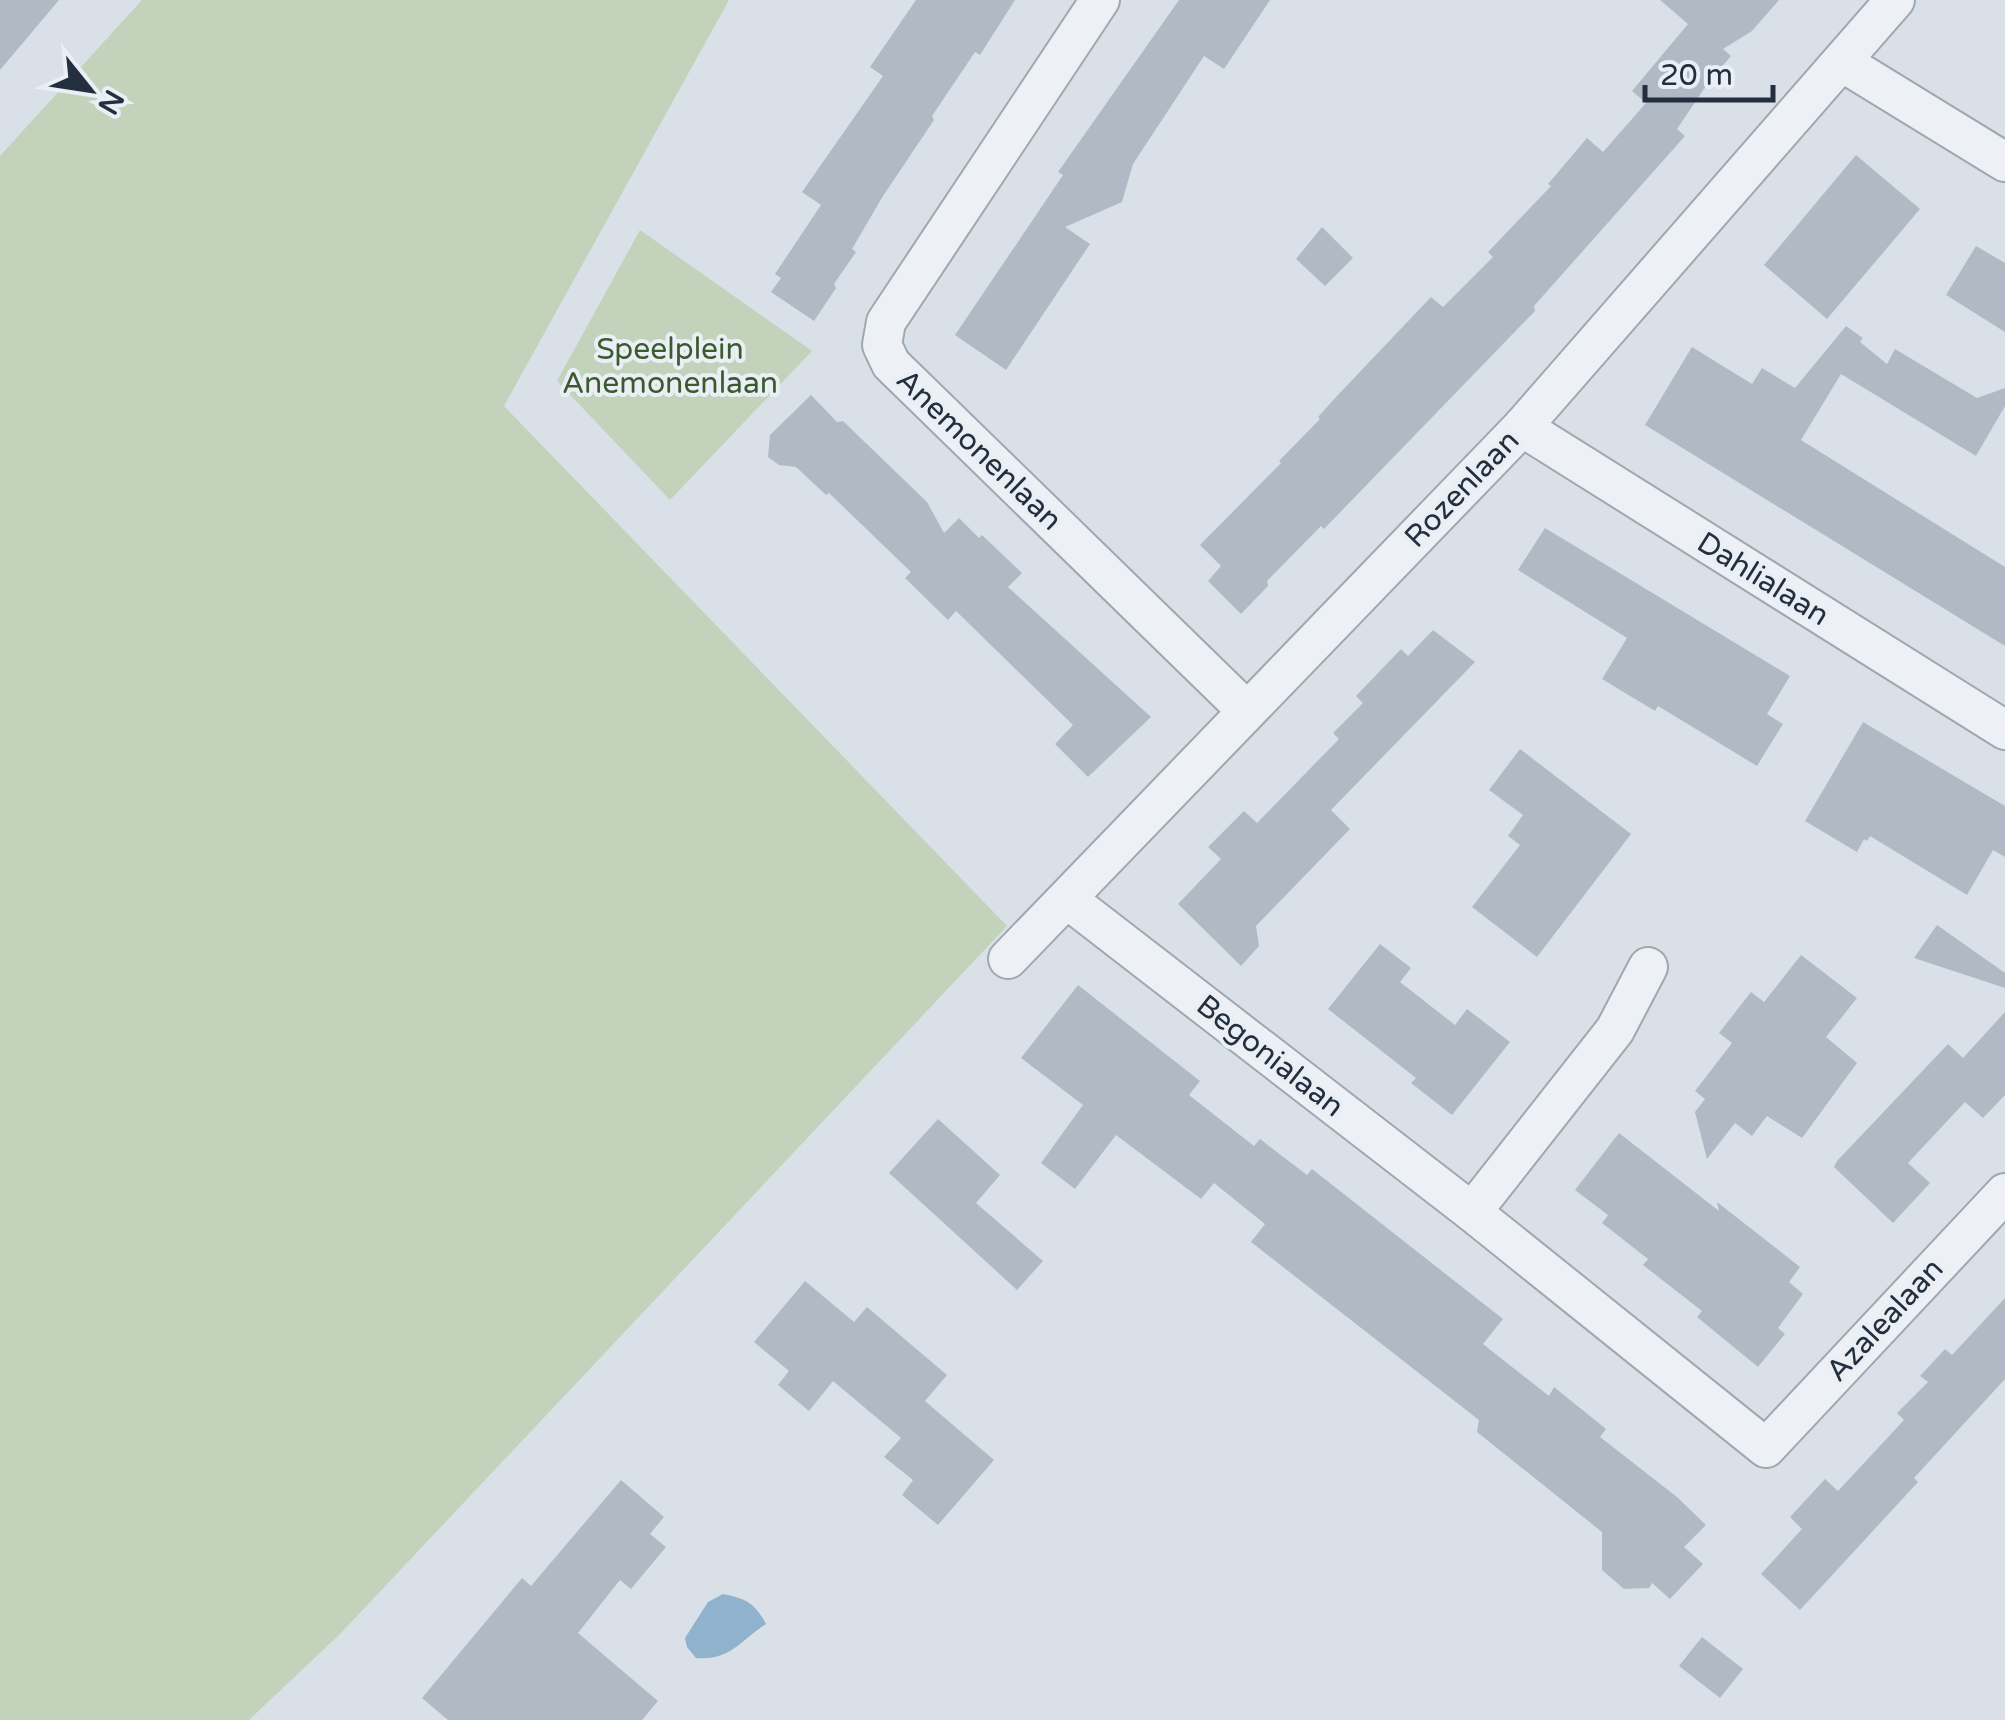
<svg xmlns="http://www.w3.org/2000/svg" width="2005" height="1720" font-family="'Varela Round',sans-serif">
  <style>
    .green { fill: #c2d2bb }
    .water { fill: #91b2cc }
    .building { fill: #b1bac4 }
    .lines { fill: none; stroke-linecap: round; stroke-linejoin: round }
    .minor-casing { stroke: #9fa7b1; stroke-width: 42 }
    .minor { stroke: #edf1f5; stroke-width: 38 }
    .labels { text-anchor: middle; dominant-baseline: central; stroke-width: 8; stroke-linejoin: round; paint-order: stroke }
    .park-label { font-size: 30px; fill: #3b5b2f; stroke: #eaeff5 }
    .street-label { font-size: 30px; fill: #232f3e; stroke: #eaeff5 }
  </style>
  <rect width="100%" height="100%" fill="#dae0e7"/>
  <g class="green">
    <polygon points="142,0 729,0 504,406 1007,926 341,1633 249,1720 0,1720 0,156"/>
    <polygon points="640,230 812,351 670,500 557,381"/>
  </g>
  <path class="water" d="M723,1594C745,1598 755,1603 766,1624C739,1642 730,1661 696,1658L687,1647L685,1638L708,1602Z"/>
  <g class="building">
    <polygon points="0,0 59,0 0,70"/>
    <polygon points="916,0 1015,0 980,55 975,52 932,116 934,120 883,196 852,249 856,252 834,284 836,288 814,321 771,292 781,278 775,274 821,205 802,192 883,76 870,67"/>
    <polygon points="1179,0 1270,0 1224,69 1204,56 1133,164 1122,202 1065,227 1090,244 1006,370 955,335 1063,175 1058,172"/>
    <polygon points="1660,0 1779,0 1752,31 1723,49 1731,56 1708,83 1677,129 1685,136 1534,306 1535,311 1324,529 1321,526 1267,581 1268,586 1241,614 1208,581 1221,566 1200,545 1281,463 1279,461 1320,419 1318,417 1336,397 1431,297 1443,307 1493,257 1488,252 1551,186 1548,184 1587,138 1603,152 1646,103 1632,91 1688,24"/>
    <polygon points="1856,155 1920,209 1827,319 1764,265"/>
    <polygon points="1322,227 1353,258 1325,286 1296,259"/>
    <polygon points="1976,246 2005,263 2005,332 1946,295"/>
    <polygon points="1846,326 1863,338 1860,342 1887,364 1895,349 1977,398 2005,388 2005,406 1976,456 1841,374 1801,440 2005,567 2005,646 1645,425 1692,347 1752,384 1762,368 1795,388"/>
    <polygon points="811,395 837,422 843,421 927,502 944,533 959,518 979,538 982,535 1022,573 1008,587 1151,717 1088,777 1055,744 1073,725 956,611 948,620 905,578 911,572 829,493 826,495 796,467 779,465 768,457 770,435"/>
    <polygon points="1545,528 1790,676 1767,714 1783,724 1757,766 1658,706 1655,711 1602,679 1627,638 1518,570"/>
    <polygon points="1433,630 1475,662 1331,810 1350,829 1256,926 1259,946 1241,966 1178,904 1221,859 1208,847 1244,811 1257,823 1339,739 1333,733 1363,703 1356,696 1401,649 1408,656"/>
    <polygon points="1863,722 2005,806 2005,857 1993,850 1967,895 1870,836 1867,841 1864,839 1857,852 1805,821"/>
    <polygon points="1520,749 1631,834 1537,957 1472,907 1520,845 1508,836 1523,815 1489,790"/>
    <polygon points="1937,925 2005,973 2005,988 1914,958"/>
    <polygon points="1380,944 1411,968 1400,982 1455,1025 1467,1009 1510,1042 1452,1115 1411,1083 1416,1078 1328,1009"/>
    <polygon points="1801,955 1857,998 1826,1037 1857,1063 1802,1138 1767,1116 1752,1136 1735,1123 1707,1159 1695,1112 1705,1099 1695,1091 1732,1043 1719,1033 1751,992 1764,1002"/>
    <polygon points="1078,985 1200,1081 1189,1095 1254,1146 1260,1139 1307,1175 1312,1169 1503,1319 1483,1344 1549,1396 1554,1387 1606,1429 1600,1437 1677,1497 1706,1525 1684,1547 1703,1564 1670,1599 1652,1583 1649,1588 1624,1589 1602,1570 1602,1532 1477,1432 1479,1420 1251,1242 1265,1224 1214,1183 1201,1199 1116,1135 1075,1189 1041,1163 1083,1105 1021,1058"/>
    <polygon points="2005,1012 2005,1095 1983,1118 1965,1102 1908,1163 1930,1183 1893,1223 1834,1167 1837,1161 1948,1044 1963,1058"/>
    <polygon points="938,1119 1000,1175 976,1203 1043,1261 1017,1290 889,1173"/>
    <polygon points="1619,1133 1719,1211 1717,1202 1800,1267 1789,1282 1803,1294 1778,1328 1785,1334 1758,1367 1697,1317 1702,1311 1643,1265 1648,1259 1602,1223 1608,1215 1575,1190"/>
    <polygon points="805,1281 854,1322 867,1307 947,1375 925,1401 994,1460 938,1525 902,1495 913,1480 884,1457 901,1438 833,1381 809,1411 778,1385 789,1371 754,1342"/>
    <polygon points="2005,1298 2005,1379 1914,1478 1918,1482 1800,1610 1761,1574 1802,1529 1790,1517 1825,1479 1838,1491 1904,1420 1897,1413 1928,1382 1920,1376 1945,1349 1952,1355"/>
    <polygon points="621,1480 664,1517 650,1534 666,1547 631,1589 620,1580 578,1633 658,1701 642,1720 448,1720 422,1698 522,1578 531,1586"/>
    <polygon points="1702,1637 1743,1669 1720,1698 1679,1666"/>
  </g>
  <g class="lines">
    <defs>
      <g id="minor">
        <polyline points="1100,0 886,322 882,345 891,364 1247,711"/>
        <polyline points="1842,62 2005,162"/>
        <polyline points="1522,427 2005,730"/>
        <polyline points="1067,899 1472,1212 1766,1448 2005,1193"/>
        <polyline points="1008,959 1522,427 1895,0"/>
        <polyline points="1472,1212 1615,1030 1648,967"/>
      </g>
    </defs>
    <use href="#minor" class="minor-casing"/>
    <use href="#minor" class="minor"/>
  </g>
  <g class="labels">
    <g class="park-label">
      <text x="670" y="349">Speelplein<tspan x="670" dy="34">Anemonenlaan</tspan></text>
    </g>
    <g class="street-label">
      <text transform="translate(979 450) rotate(44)">Anemonenlaan</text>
      <text transform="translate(1462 489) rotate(-46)">Rozenlaan</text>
      <text transform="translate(1763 579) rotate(32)">Dahlialaan</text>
      <text transform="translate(1270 1056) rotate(38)">Begonialaan</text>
      <text transform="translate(1885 1320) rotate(-47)">Azalealaan</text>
    </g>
  </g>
  <g transform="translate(90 90) rotate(120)" stroke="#eaeff5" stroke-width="8" paint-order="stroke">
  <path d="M0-8L18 38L0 25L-18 38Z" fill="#232f3e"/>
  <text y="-15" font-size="28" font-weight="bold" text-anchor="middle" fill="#232f3e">N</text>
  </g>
  <path d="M1645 85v15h128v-15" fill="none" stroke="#232f3e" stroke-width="5"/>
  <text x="1660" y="85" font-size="30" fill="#232f3e" stroke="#eaeff5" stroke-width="8" paint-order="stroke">20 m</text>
</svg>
